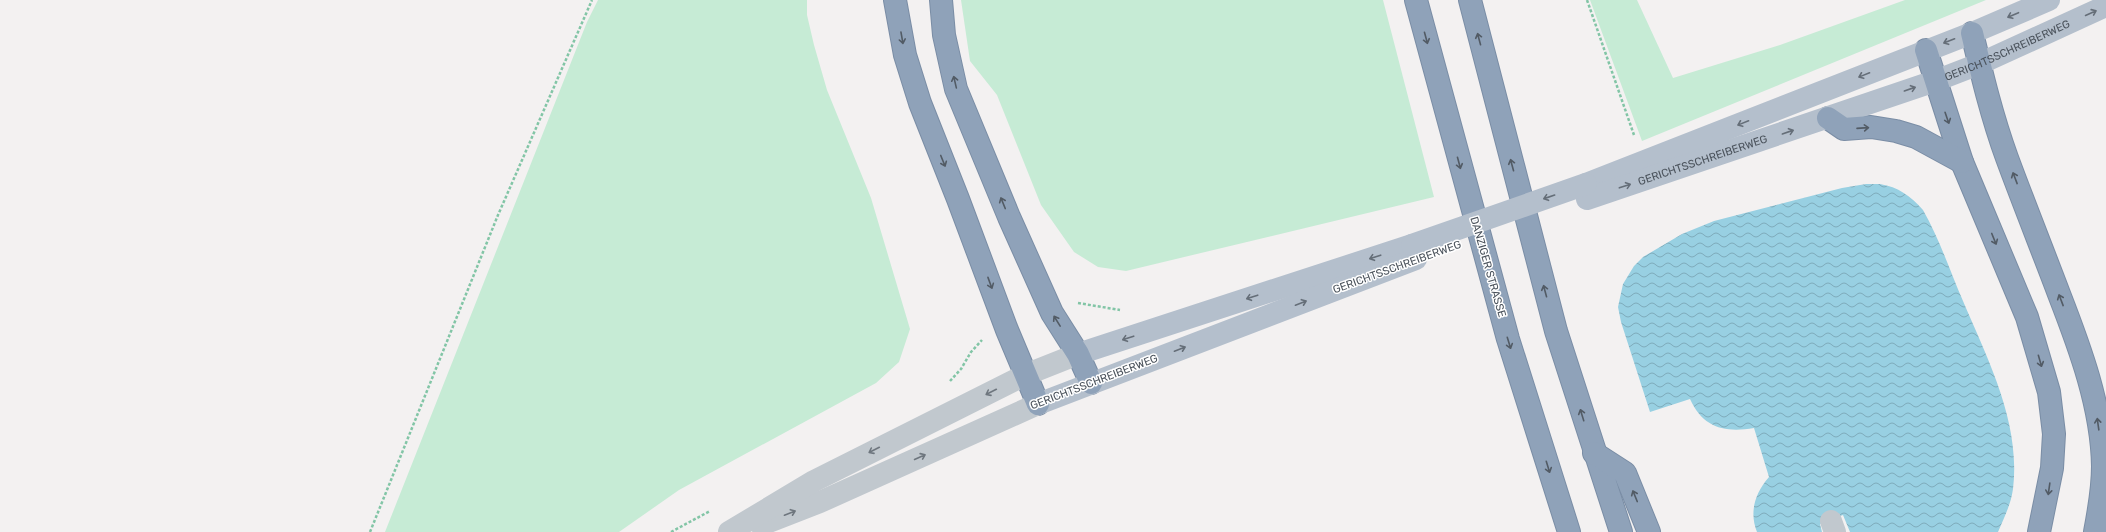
<svg xmlns="http://www.w3.org/2000/svg" width="2106" height="532" font-family="Rubik,sans-serif">
  <style>
    .grass { fill: #c6ebd5 }
    .water { fill: url(#water-waves) }
    .lines { fill: none; stroke-linecap: round; stroke-linejoin: round }
    .highway-casing { stroke: #7a8da5; stroke-width: 24 }
    .path { stroke: #82c5a6; stroke-width: 2.5; stroke-dasharray: 3 2; stroke-linecap: butt }
    .minor { stroke: #c1c8ce; stroke-width: 22 }
    .major { stroke: #b4bfcc; stroke-width: 22 }
    .highway { stroke: #8fa2b9; stroke-width: 22 }
    .major-bridge { stroke: #b4bfcc; stroke-width: 22 }
    .oneway { stroke: #656e78 }
    .oneway2 { stroke: #525b65 }
    .oneway3 { stroke: #6e767e }
    .labels { text-anchor: middle; dominant-baseline: central; stroke-width: 3; stroke-linejoin: round; paint-order: stroke }
    .street-label { font-size: 11px; fill: #4b535c; stroke: #fff }
  </style>
  <defs>
    <pattern id="water-waves" width="16" height="10" patternUnits="userSpaceOnUse"><rect width="16" height="10" fill="#98d0e2"/><path d="M0 5q4-4 8 0t8 0" fill="none" stroke="#7eabba"/></pattern>
  </defs>
  <rect width="100%" height="100%" fill="#f3f1f1"/>
  <g class="grass">
    <polygon points="598,0 807,0 807,15 814,45 827,90 871,198 910,329 899,362 876,383 679,490 619,532 385,532 587,22"/>
    <polygon points="961,0 1383,0 1434,197 1126,271 1098,267 1074,252 1041,205 997,95 970,61"/>
    <polygon points="1590,0 1637,0 1673,78 1780,45 1905,0 1986,0 1642,141"/>
  </g>
  <path class="water" d="M1880,184C1898,187 1911,196 1923,210C1939,238 1950,271 1963,301C1988,360 2021,423 2013,489C2011,504 2004,518 1998,532H1850L1843,515L1820,524L1822,532H1757C1749,512 1755,493 1769,477L1754,428C1725,433 1703,428 1690,399L1650,412L1621,322L1618,307L1623,284L1634,266L1643,257L1682,234L1714,221L1842,188L1866,184Z"/>
  <g class="lines">
    <defs>
      <g id="highway">
        <polyline points="895,0 905,55 920,103 958,199 1007,330 1038,404"/>
        <polyline points="941,0 944,35 956,89 1009,217 1052,313 1078,354 1091,383"/>
        <polyline points="1416,0 1508,339 1569,532"/>
        <polyline points="1470,0 1556,331 1621,532"/>
        <path d="M1972,33C1982,75 1992,117 2007,158C2024,204 2042,249 2059,294C2080,348 2102,407 2103,466C2103,488 2099,511 2095,532"/>
        <polyline points="1926,50 1962,162 2027,317 2049,392 2054,434 2052,468 2039,532"/>
        <polyline points="1828,118 1844,129 1871,127 1896,131 1916,137 1962,162"/>
        <polyline points="1594,453 1625,473 1649,532"/>
      </g>
    </defs>
    <use href="#highway" class="highway-casing"/>
    <g class="path">
      <polyline points="1587,0 1634,135"/>
      <polyline points="1078,303 1120,310"/>
      <polyline points="950,381 961,369 971,352 982,340"/>
      <polyline points="370,532 498,215 592,0"/>
      <polyline points="671,532 710,511"/>
    </g>
    <g class="minor">
      <polyline points="1831,521 1835,532"/>
      <polyline points="761,525 820,502 1038,404"/>
      <polyline points="729,532 814,481 1025,375 1078,354"/>
    </g>
    <g class="major">
      <polyline points="1586,184 1972,33 2049,0"/>
      <path id="s1" d="M1587,199L1935,81L1979,64L2106,6"/>
      <polyline points="1078,354 1412,245"/>
      <polyline points="1038,404 1416,259"/>
    </g>
    <use href="#highway" class="highway"/>
    <polyline class="major-bridge" points="1412,245 1586,184"/>
  </g>
  <defs><path id="oneway-shaft" d="M-6 0H5M1.5-3L5.5 0L1.5 3" fill="none" stroke-width="1.6" stroke-linecap="round" stroke-linejoin="round"/></defs>
  <g class="oneway">
    <use href="#oneway-shaft" transform="translate(2091 13) rotate(-24)"/>
    <use href="#oneway-shaft" transform="translate(2013 15) rotate(157)"/>
    <use href="#oneway-shaft" transform="translate(1949 41) rotate(159)"/>
    <use href="#oneway-shaft" transform="translate(1864 75) rotate(158)"/>
    <use href="#oneway-shaft" transform="translate(1910 89) rotate(-19)"/>
    <use href="#oneway-shaft" transform="translate(1743 123) rotate(158)"/>
    <use href="#oneway-shaft" transform="translate(1788 132) rotate(-19)"/>
    <use href="#oneway-shaft" transform="translate(1625 186) rotate(-18)"/>
    <use href="#oneway-shaft" transform="translate(1549 197) rotate(161)"/>
    <use href="#oneway-shaft" transform="translate(1375 257) rotate(162)"/>
    <use href="#oneway-shaft" transform="translate(1252 297) rotate(162)"/>
    <use href="#oneway-shaft" transform="translate(1301 303) rotate(-21)"/>
    <use href="#oneway-shaft" transform="translate(1128 338) rotate(162)"/>
    <use href="#oneway-shaft" transform="translate(1180 349) rotate(-21)"/>
  </g>
  <g class="oneway2">
    <use href="#oneway-shaft" transform="translate(902 38) rotate(80)"/>
    <use href="#oneway-shaft" transform="translate(1426 38) rotate(75)"/>
    <use href="#oneway-shaft" transform="translate(1479 39) rotate(-105)"/>
    <use href="#oneway-shaft" transform="translate(955 82) rotate(-103)"/>
    <use href="#oneway-shaft" transform="translate(1947 118) rotate(71)"/>
    <use href="#oneway-shaft" transform="translate(1863 128) rotate(-4)"/>
    <use href="#oneway-shaft" transform="translate(943 161) rotate(68)"/>
    <use href="#oneway-shaft" transform="translate(1459 163) rotate(75)"/>
    <use href="#oneway-shaft" transform="translate(1512 165) rotate(-105)"/>
    <use href="#oneway-shaft" transform="translate(2015 178) rotate(-111)"/>
    <use href="#oneway-shaft" transform="translate(1003 203) rotate(-112)"/>
    <use href="#oneway-shaft" transform="translate(1994 239) rotate(68)"/>
    <use href="#oneway-shaft" transform="translate(990 283) rotate(70)"/>
    <use href="#oneway-shaft" transform="translate(1545 291) rotate(-105)"/>
    <use href="#oneway-shaft" transform="translate(2061 300) rotate(-111)"/>
    <use href="#oneway-shaft" transform="translate(1057 321) rotate(-122)"/>
    <use href="#oneway-shaft" transform="translate(1509 343) rotate(73)"/>
    <use href="#oneway-shaft" transform="translate(2040 361) rotate(74)"/>
    <use href="#oneway-shaft" transform="translate(1582 415) rotate(-107)"/>
    <use href="#oneway-shaft" transform="translate(2098 424) rotate(-98)"/>
    <use href="#oneway-shaft" transform="translate(1548 467) rotate(73)"/>
    <use href="#oneway-shaft" transform="translate(2049 489) rotate(98)"/>
    <use href="#oneway-shaft" transform="translate(1635 496) rotate(-112)"/>
  </g>
  <g class="oneway3">
    <use href="#oneway-shaft" transform="translate(991 392) rotate(153)"/>
    <use href="#oneway-shaft" transform="translate(874 450) rotate(153)"/>
    <use href="#oneway-shaft" transform="translate(920 457) rotate(-24)"/>
    <use href="#oneway-shaft" transform="translate(790 513) rotate(-21)"/>
  </g>
  <g class="labels">
    <g class="street-label">
      <text stroke="none"><textPath href="#s1" startOffset="446">GERICHTSSCHREIBERWEG</textPath></text>
      <text stroke="none"><textPath href="#s1" startOffset="122">GERICHTSSCHREIBERWEG</textPath></text>
      <text transform="translate(1397 267) rotate(-20)">GERICHTSSCHREIBERWEG</text>
      <text transform="translate(1488 267) rotate(74)">DANZIGER STRASSE</text>
      <text transform="translate(1094 382) rotate(-21)">GERICHTSSCHREIBERWEG</text>
    </g>
  </g>
</svg>
